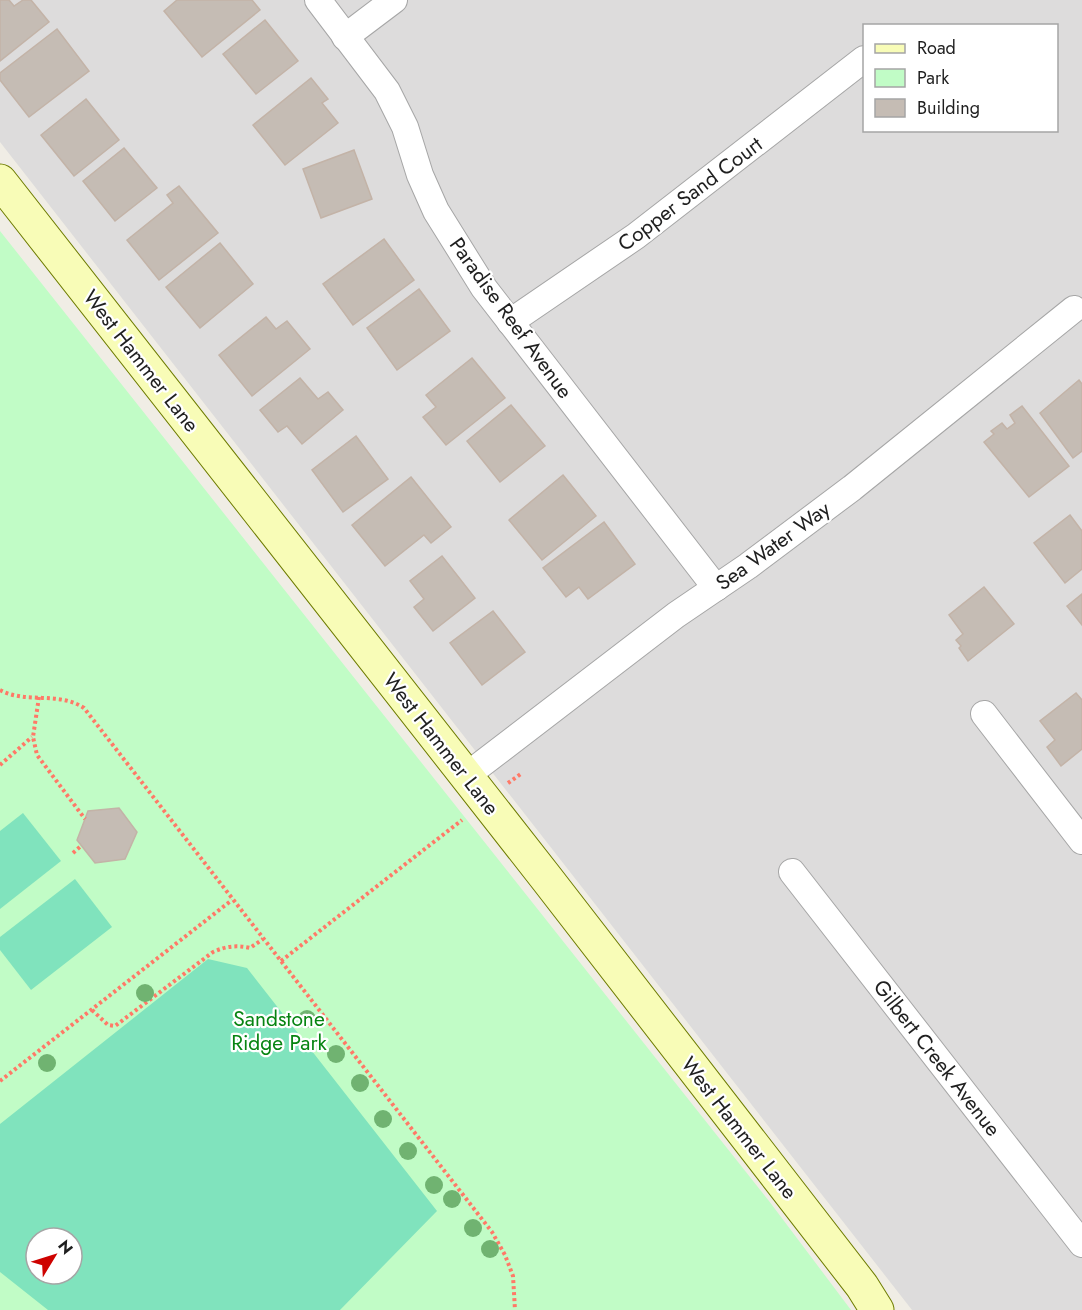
<svg xmlns="http://www.w3.org/2000/svg" width="1082" height="1310" font-family="Jost,sans-serif">
  <style>
    .residential { fill: #dddcdc; fill-rule: evenodd }
    .park { fill: #c1fcc6; fill-rule: evenodd }
    .pitch { fill: #80e3bd; fill-rule: evenodd }
    .building { fill: #c5bcb4; stroke: #c3b3a7; stroke-width: 1.5 }
    .lines { fill: none; stroke-linecap: round; stroke-linejoin: round }
    .street-casing { stroke: #a6a6a6; stroke-width: 28 }
    .secondary-casing { stroke: #6e7c00; stroke-width: 35 }
    .path { stroke: #ff7967; stroke-width: 4; stroke-dasharray: 3 3; stroke-linecap: butt }
    .street { stroke: #fff; stroke-width: 26 }
    .secondary { stroke: #f8fcb7; stroke-width: 33 }
    .tree { fill: #70b371 }
    .labels { text-anchor: middle; dominant-baseline: central; stroke-width: 4.5; stroke-linejoin: round; paint-order: stroke }
    .street-label { font-size: 21px; fill: #1f1f1f; stroke: #fff }
    .park-label { font-size: 21px; fill: #078412; stroke: #fff }
  </style>
  <rect width="100%" height="100%" fill="#f0ede5"/>
  <path class="residential" d="M0,0H1082V1310H912L0,142ZM864,26H1056V130H864Z"/>
  <path class="park" d="M0,231L769,1201L851,1310H0ZM36,1238H72V1274H36Z"/>
  <g class="pitch">
    <polygon points="23,813 61,861 0,909 0,831"/>
    <polygon points="75,879 112,927 31,990 0,950 0,937"/>
    <path d="M208,959L247,968L437,1211L340,1310H48L0,1272V1124ZM36,1238H72V1274H36Z"/>
  </g>
  <g class="building">
    <polygon points="0,0 9,0 14,6 23,0 31,0 49,22 0,61"/>
    <polygon points="177,0 252,0 260,10 202,57 164,11"/>
    <polygon points="265,20 298,61 256,94 223,54"/>
    <polygon points="57,29 89,71 29,117 0,80 0,73"/>
    <polygon points="311,78 328,99 322,103 338,123 285,165 253,125"/>
    <polygon points="86,99 119,140 74,176 41,135"/>
    <polygon points="124,148 157,188 115,221 83,181"/>
    <polygon points="354,150 372,199 321,218 303,169"/>
    <polygon points="179,186 218,233 159,280 127,240 173,203 167,195"/>
    <polygon points="384,239 414,280 353,325 323,284"/>
    <polygon points="220,243 253,284 200,328 166,287"/>
    <polygon points="419,289 450,331 397,370 367,328"/>
    <polygon points="266,317 276,329 287,321 310,349 252,396 219,355"/>
    <polygon points="472,358 505,398 446,445 423,417 436,407 426,395"/>
    <polygon points="300,378 318,399 328,392 343,410 302,444 287,426 278,432 260,410"/>
    <polygon points="1079,380 1082,384 1082,451 1073,458 1040,413"/>
    <polygon points="511,405 545,446 500,482 467,441"/>
    <polygon points="1022,406 1069,466 1029,497 984,442 994,434 991,431 1002,423 1007,429 1015,423 1010,415"/>
    <polygon points="356,436 388,479 343,512 312,470"/>
    <polygon points="563,475 596,516 542,560 509,520"/>
    <polygon points="411,477 451,527 431,543 424,535 385,566 352,525"/>
    <polygon points="1070,515 1082,531 1082,569 1065,583 1034,543"/>
    <polygon points="604,522 635,564 588,599 579,587 566,597 543,568"/>
    <polygon points="442,556 475,598 433,631 414,607 424,599 410,581"/>
    <polygon points="984,587 1014,624 968,661 959,648 961,646 956,640 963,634 949,615"/>
    <polygon points="1082,594 1082,625 1067,606"/>
    <polygon points="493,611 525,652 482,685 450,643"/>
    <polygon points="1076,693 1082,700 1082,749 1061,766 1047,747 1055,740 1040,721"/>
    <polygon points="119,808 137,832 125,859 95,863 77,840 88,811"/>
  </g>
  <g class="lines">
    <defs>
      <g id="street">
        <polyline points="318,0 387,91 405,127 420,175 436,211 484,288 716,588"/>
        <polyline points="345,37 394,0"/>
        <polyline points="510,322 636,236 864,59"/>
        <polyline points="984,714 1082,841"/>
        <polyline points="466,776 676,615 748,566 852,488 1074,309"/>
        <polyline points="792,872 1082,1244"/>
      </g>
      <polyline id="secondary" points="0,181 547,879 862,1286 877,1310"/>
    </defs>
    <use href="#street" class="street-casing"/>
    <use href="#secondary" class="secondary-casing"/>
    <g class="path">
      <path d="M0,690C25,704 59,691 84,708L492,1232L505,1255L513,1276L515,1310"/>
      <polyline points="39,697 33,737 37,755 85,819"/>
      <polyline points="0,765 32,737"/>
      <polyline points="508,783 522,773"/>
      <polyline points="73,853 81,846"/>
      <polyline points="281,961 462,820"/>
      <path d="M92,1010L108,1025L115,1026L213,952C226,946 237,945 250,948L263,939"/>
      <polyline points="0,1081 232,900"/>
    </g>
    <use href="#street" class="street"/>
    <use href="#secondary" class="secondary"/>
  </g>
  <g class="tree">
    <circle cx="145" cy="993" r="9"/>
    <circle cx="307" cy="1019" r="9"/>
    <circle cx="336" cy="1054" r="9"/>
    <circle cx="47" cy="1063" r="9"/>
    <circle cx="360" cy="1083" r="9"/>
    <circle cx="383" cy="1119" r="9"/>
    <circle cx="408" cy="1151" r="9"/>
    <circle cx="434" cy="1185" r="9"/>
    <circle cx="452" cy="1199" r="9"/>
    <circle cx="473" cy="1228" r="9"/>
    <circle cx="490" cy="1249" r="9"/>
  </g>
  <g class="labels">
    <g class="street-label">
      <text transform="translate(690 194) rotate(-37)">Copper Sand Court</text>
      <text transform="translate(511 318) rotate(54)">Paradise Reef Avenue</text>
      <text transform="translate(141 361) rotate(52)">West Hammer Lane</text>
      <text transform="translate(773 546) rotate(-36)">Sea Water Way</text>
      <text transform="translate(441 744) rotate(52)">West Hammer Lane</text>
      <text transform="translate(937 1058) rotate(52)">Gilbert Creek Avenue</text>
      <text transform="translate(739 1128) rotate(52)">West Hammer Lane</text>
    </g>
    <g class="park-label">
      <text x="279" y="1019">Sandstone<tspan x="279" dy="24">Ridge Park</tspan></text>
    </g>
  </g>
  <rect x="863" y="24" width="195" height="108" fill="#ffffff" stroke="#a5a5a5" stroke-width="1.5"/>
  <rect x="875" y="44" width="30" height="9" fill="#f8fcb7" stroke="#a5a5a5" stroke-width="1.5"/>
  <text x="917" y="54" font-size="18" fill="#1f1f1f">Road</text>
  <rect x="875" y="69" width="30" height="18" fill="#c1fcc6" stroke="#a5a5a5" stroke-width="1.5"/>
  <text x="917" y="84" font-size="18" fill="#1f1f1f">Park</text>
  <rect x="875" y="99" width="30" height="18" fill="#c5bcb4" stroke="#a5a5a5" stroke-width="1.5"/>
  <text x="917" y="114" font-size="18" fill="#1f1f1f">Building</text>
  <g transform="translate(54 1256) rotate(52)"><circle r="28" fill="#ffffff" stroke="#a5a5a5" stroke-width="1.5"/>
  <path d="M0-4.5L10 22L0 15L-10 22Z" fill="#ce0200"/>
  <text y="-9" font-size="16" font-weight="bold" text-anchor="middle" fill="#1f1f1f">N</text>
  </g>
</svg>
